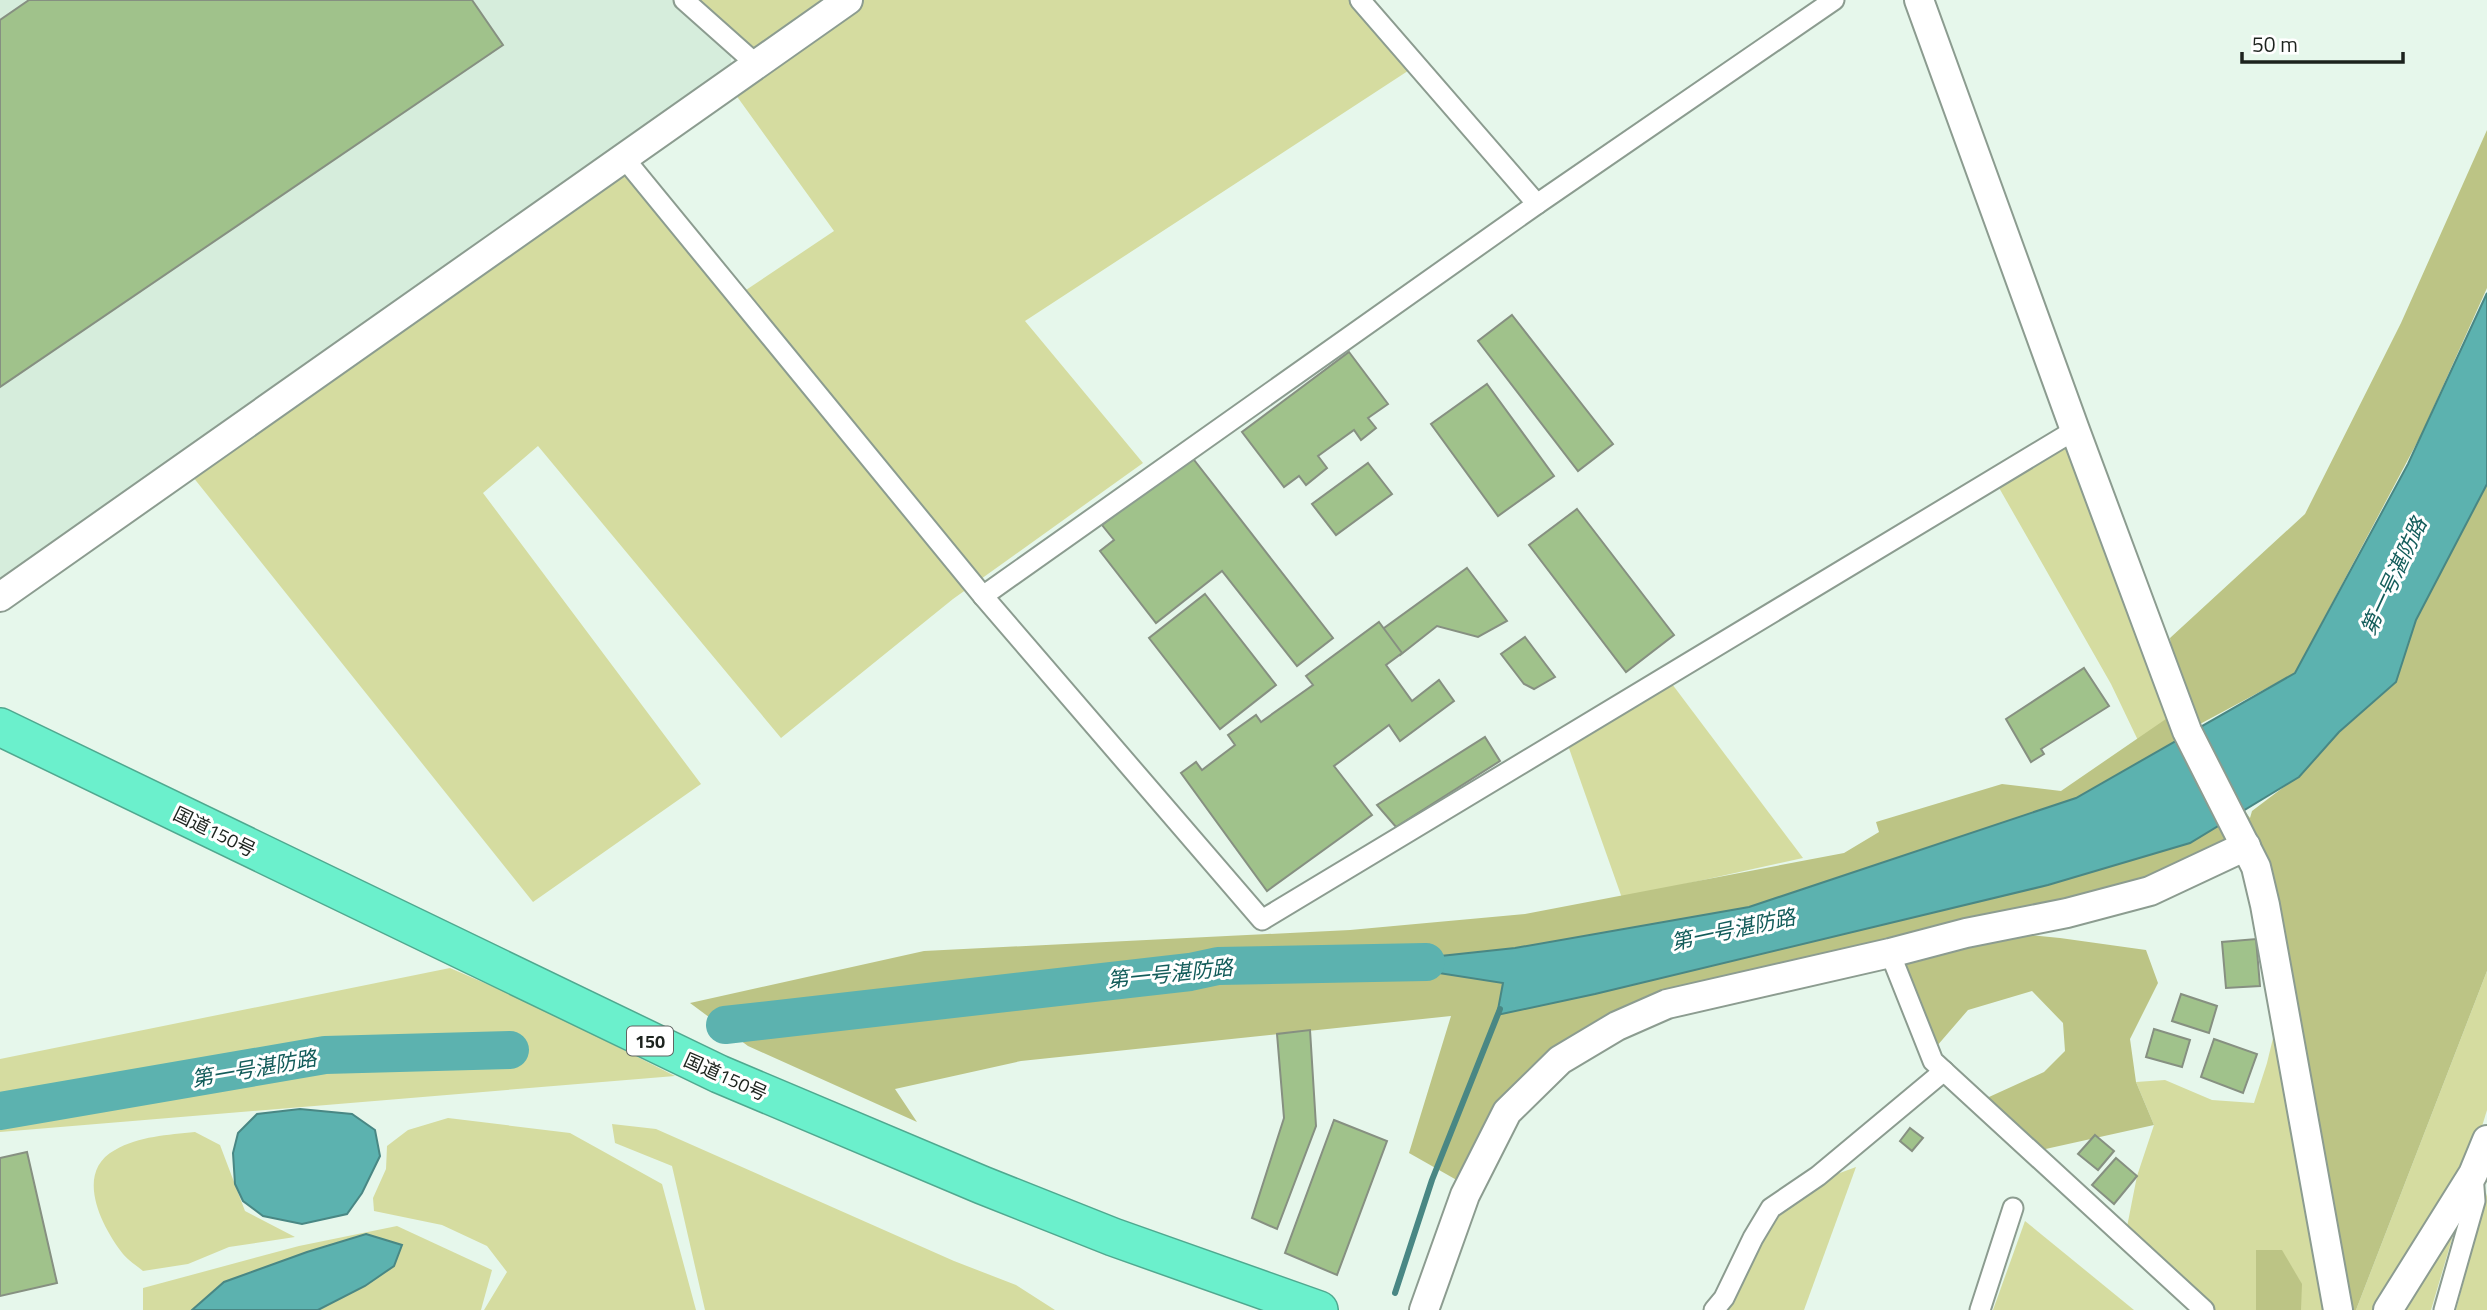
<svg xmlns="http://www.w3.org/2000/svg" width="2487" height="1310" font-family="'Titillium Web','Noto Sans JP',sans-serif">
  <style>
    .built { fill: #d6eddc }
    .green { fill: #d5dca0 }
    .forest { fill: #bcc485 }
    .water { fill: #5cb2af; stroke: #498784; stroke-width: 2 }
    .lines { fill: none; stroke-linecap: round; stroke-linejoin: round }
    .stream { stroke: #498784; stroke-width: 6 }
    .river { stroke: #5cb2af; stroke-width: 38 }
    .building { fill: #a0c28b; stroke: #869081; stroke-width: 2 }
    .street-casing { stroke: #8c9c90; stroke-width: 23 }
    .secondary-casing { stroke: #8c9c90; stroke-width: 32 }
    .highway-casing { stroke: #50a88f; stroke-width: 40 }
    .street { stroke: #fff; stroke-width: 19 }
    .secondary { stroke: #fff; stroke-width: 28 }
    .highway { stroke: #6bf0cc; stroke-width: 37 }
    .labels { text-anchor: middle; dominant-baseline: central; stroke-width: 6; stroke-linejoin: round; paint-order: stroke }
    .shield { fill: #fff; stroke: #616562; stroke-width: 2 }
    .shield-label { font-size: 18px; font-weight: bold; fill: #1d231e }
    .street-label { font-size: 19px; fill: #1d231e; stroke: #fff }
    .water-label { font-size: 21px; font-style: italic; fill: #135c5a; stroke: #fff }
  </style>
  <rect width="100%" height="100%" fill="#e6f7eb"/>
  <polygon class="built" points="0,0 673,0 731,51 731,69 0,581"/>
  <g class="green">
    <polygon points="688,0 1360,0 1417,65 1025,321 1143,463 953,599 781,738 538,446 483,493 701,784 533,902 185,467 624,158 737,296 834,231 728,84 756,65"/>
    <polygon points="2075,430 2187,731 2145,755 2111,684 1994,479"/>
    <polygon points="1666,676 1803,858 1622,898 1565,737"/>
    <polygon points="450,968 533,1004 675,1076 0,1132 0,1059"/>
    <polygon points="2487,971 2487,1110 2479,1136 2375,1310 2356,1310"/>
    <polygon points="2282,1001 2338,1310 2202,1310 2125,1237 2137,1176 2154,1125 2136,1082 2165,1080 2212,1100 2254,1103 2267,1063"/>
    <polygon points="448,1118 570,1133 662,1184 696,1310 484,1310 507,1272 487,1246 442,1225 374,1211 373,1198 386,1169 387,1146 408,1130"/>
    <polygon points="612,1124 656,1129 954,1261 1016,1285 1055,1310 705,1310 672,1166 615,1143"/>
    <path d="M195,1132L220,1145L245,1211L295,1237L229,1247L188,1264L143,1271C137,1266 128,1260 123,1254C101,1226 74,1172 115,1150C139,1136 168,1135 195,1132Z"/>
    <polygon points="1856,1167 1804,1310 1714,1310 1771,1208 1802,1187"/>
    <polygon points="2487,1193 2487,1310 2456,1310"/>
    <polygon points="2025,1221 2134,1310 1993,1310"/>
    <polygon points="2457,1222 2431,1310 2406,1310"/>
    <polygon points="397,1226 492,1270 481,1310 143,1310 143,1288 299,1246"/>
  </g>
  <g class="forest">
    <polygon points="2487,130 2487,288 2421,435 2295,673 2187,731 2250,818 2252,811 2289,783 2339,732 2396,682 2416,620 2487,484 2487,971 2356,1310 2350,1310 2243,842 2143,891 1982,930 2060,938 2146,950 2158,983 2130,1039 2136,1082 2154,1125 2032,1152 1978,1102 2044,1072 2065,1051 2063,1023 2032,991 1968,1010 1930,1054 1894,964 1618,1020 1548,1071 1469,1187 1409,1153 1451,1016 1021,1061 895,1089 917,1122 748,1046 690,1003 924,951 1350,930 1525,914 1844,853 1879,832 1876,822 2002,784 2061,791 2179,710 2170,638 2305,514 2401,323"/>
    <polygon points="2256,1250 2282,1250 2302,1284 2301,1310 2256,1310"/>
  </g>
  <g class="water">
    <polygon points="2487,293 2487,484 2416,620 2396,682 2339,732 2299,777 2190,843 2048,885 1595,994 1497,1015 1503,983 1375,963 1515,948 1749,907 2076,798 2295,673 2408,464"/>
    <polygon points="300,1109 352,1114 375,1130 380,1156 362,1193 347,1214 302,1224 263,1216 243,1201 235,1184 233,1153 238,1133 257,1114"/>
    <polygon points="366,1234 402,1245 394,1266 365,1286 318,1310 192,1310 224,1282 307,1252"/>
  </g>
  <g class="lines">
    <polyline class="stream" points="1395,1293 1432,1180 1500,1009"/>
    <g class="river">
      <polyline points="725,1025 1190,972 1218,966 1426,962"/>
      <polyline points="0,1111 325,1055 510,1050"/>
    </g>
  </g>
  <g class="building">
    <polygon points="29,0 472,0 503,45 0,387 0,20"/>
    <polygon points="1512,315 1613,444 1578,471 1478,341"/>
    <polygon points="1349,352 1388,404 1368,418 1376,428 1361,440 1354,430 1318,456 1327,468 1306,485 1299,476 1284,487 1242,432"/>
    <polygon points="1487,384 1554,476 1498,516 1431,424"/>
    <polygon points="1191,456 1333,638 1297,666 1222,571 1156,623 1100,551 1114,540 1102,525"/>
    <polygon points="1368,463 1392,494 1336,535 1312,504"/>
    <polygon points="1577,509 1674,635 1626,672 1529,545"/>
    <polygon points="1467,568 1507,621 1478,637 1437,626 1400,655 1380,631"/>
    <polygon points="1205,594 1276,685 1220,729 1149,638"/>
    <polygon points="1379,622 1402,653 1386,665 1412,701 1439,680 1454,701 1400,741 1389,725 1334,766 1372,815 1267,891 1181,773 1196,762 1202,770 1235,745 1228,735 1256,715 1261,722 1313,685 1306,676"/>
    <polygon points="1525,637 1555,677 1534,689 1524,684 1501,654"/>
    <polygon points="2084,668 2109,706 2041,749 2044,754 2031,762 2006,719"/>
    <polygon points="1485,737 1500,761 1396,827 1377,805"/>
    <polygon points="2256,939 2260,986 2226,988 2222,942"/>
    <polygon points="2181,994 2217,1006 2209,1033 2172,1021"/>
    <polygon points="2154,1029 2190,1040 2182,1067 2146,1057"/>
    <polygon points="1310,1030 1316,1126 1277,1229 1252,1218 1284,1118 1277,1034"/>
    <polygon points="2214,1039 2257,1054 2243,1093 2201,1077"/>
    <polygon points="1334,1120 1387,1141 1337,1275 1285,1253"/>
    <polygon points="1910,1128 1923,1138 1912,1151 1900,1141"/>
    <polygon points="2095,1135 2114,1151 2098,1170 2078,1154"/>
    <polygon points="27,1152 57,1283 0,1296 0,1158"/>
    <polygon points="2116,1158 2137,1176 2114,1204 2092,1185"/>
  </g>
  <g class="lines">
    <defs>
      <g id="street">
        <polyline points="684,0 756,64"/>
        <polyline points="1360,0 1537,204"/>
        <polyline points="624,158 983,596 1262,920 2075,430"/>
        <polyline points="983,596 1537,204 1834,0"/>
        <polyline points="1890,953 1933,1061 2204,1310"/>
        <polyline points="1714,1310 1724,1298 1753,1238 1771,1208 1818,1176 1944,1071"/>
        <polyline points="1980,1310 2013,1208"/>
        <polyline points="2444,1310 2475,1201 2473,1174"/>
      </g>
      <g id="secondary">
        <polyline points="1919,0 2075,430 2187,731 2256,867 2265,905 2338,1310"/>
        <polyline points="0,597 848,0"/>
        <polyline points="1424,1310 1465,1195 1507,1112 1560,1060 1617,1026 1667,1004 1890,953 1966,933 2067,913 2150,891 2246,846"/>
        <polyline points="2388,1310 2473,1174 2487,1140"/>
      </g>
      <polyline id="highway" points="0,727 719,1074 982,1185 1113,1237 1319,1310"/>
    </defs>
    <use href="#street" class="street-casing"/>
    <use href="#secondary" class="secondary-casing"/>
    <use href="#highway" class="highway-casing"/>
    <use href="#street" class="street"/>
    <use href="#secondary" class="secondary"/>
    <use href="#highway" class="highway"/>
  </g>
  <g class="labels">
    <rect class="shield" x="627" y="1026.5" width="46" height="29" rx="5"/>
    <g class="shield-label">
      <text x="650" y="1041">150</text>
    </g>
    <g class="street-label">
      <text transform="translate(215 831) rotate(26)">国道150号</text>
      <text transform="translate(726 1076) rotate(24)">国道150号</text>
    </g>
    <g class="water-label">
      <text transform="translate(2393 576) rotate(-65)">第一号湛防路</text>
      <text transform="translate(1733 929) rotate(-12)">第一号湛防路</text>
      <text transform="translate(1170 973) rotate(-6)">第一号湛防路</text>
      <text transform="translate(254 1068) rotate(-10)">第一号湛防路</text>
    </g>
  </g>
  <path d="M2242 52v10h161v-10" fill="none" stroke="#1d231e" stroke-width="3.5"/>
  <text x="2252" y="52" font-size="21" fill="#1d231e" stroke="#ffffff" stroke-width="5" paint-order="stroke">50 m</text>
</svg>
